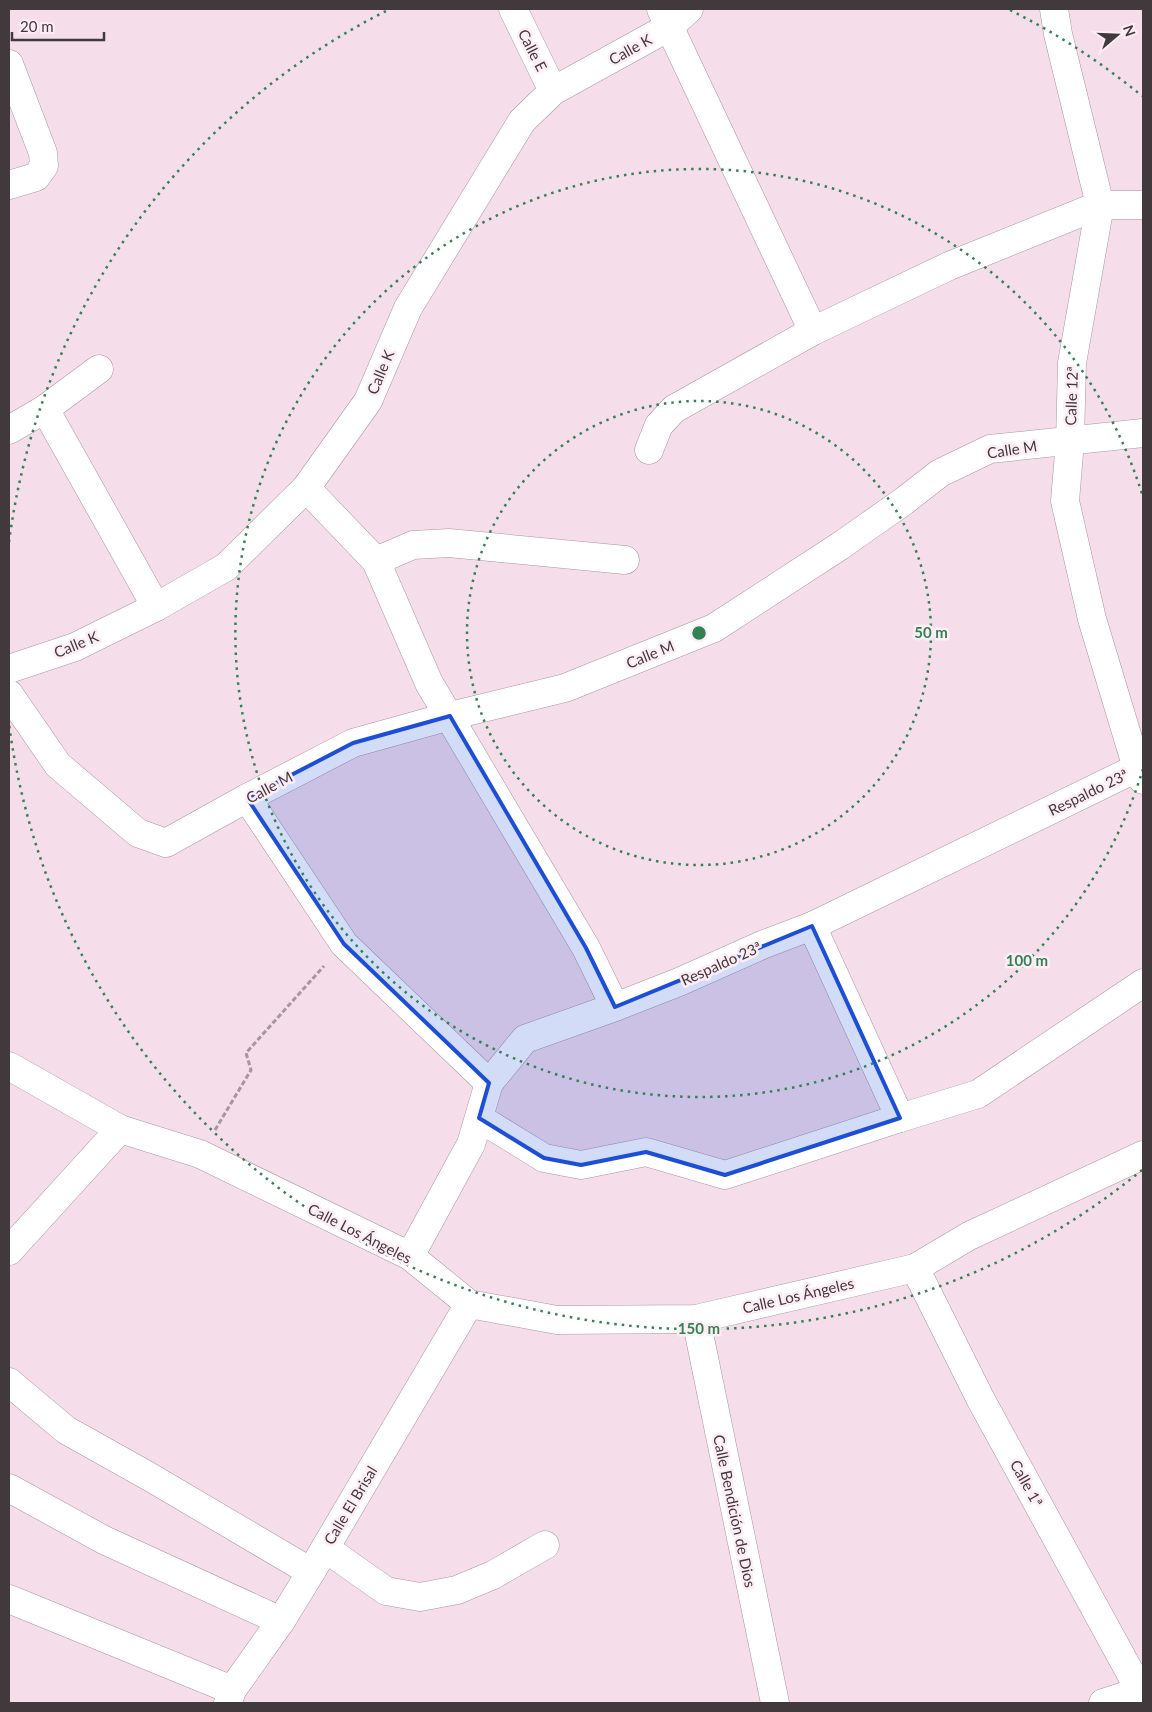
<svg xmlns="http://www.w3.org/2000/svg" width="1152" height="1712" font-family="Lato,sans-serif">
  <style>
    .lines { fill: none; stroke-linecap: round; stroke-linejoin: round }
    .minor-casing { stroke: #aa959f; stroke-width: 29 }
    .path { stroke: #a6969d; stroke-width: 3; stroke-dasharray: 5 2.5; stroke-linecap: butt }
    .minor { stroke: #fff; stroke-width: 28 }
    .marked { fill: #1d4ed8; fill-opacity: 0.2; stroke: #1d4ed8; stroke-width: 4; stroke-linejoin: round }
    .ring { fill: none; stroke: #318355; stroke-width: 2.5; stroke-dasharray: 2.5 5 }
    .labels { text-anchor: middle; dominant-baseline: central; stroke-width: 5; stroke-linejoin: round; paint-order: stroke }
    .street-label { font-size: 15px; fill: #42393d; stroke: #ffedf5 }
    .centre { fill: #318355; stroke: #ffedf5; stroke-width: 2.5 }
    .ring-label { font-size: 15px; text-anchor: middle; font-weight: bold; fill: #318355; stroke: #ffedf5; stroke-width: 5; stroke-linejoin: round; paint-order: stroke }
  </style>
  <rect width="100%" height="100%" fill="#f5dee9"/>
  <g class="lines">
    <defs>
      <g id="minor">
        <polyline points="513,9 553,91"/>
        <polyline points="661,9 813,331"/>
        <polyline points="1054,9 1058,34 1100,205 1072,363 1070,441 1065,501 1092,619 1137,768 1143,780"/>
        <polyline points="9,64 43,153 44,166 36,177 9,185"/>
        <polyline points="45,409 156,607"/>
        <polyline points="9,430 45,409 99,369"/>
        <polyline points="649,450 659,425 674,409 813,331 949,266 1100,205 1143,205"/>
        <polyline points="306,488 376,561 429,683 586,948 615,1007"/>
        <polyline points="376,561 413,545 449,543 625,560"/>
        <polyline points="9,669 75,647 156,607 226,567 306,488 368,401 408,308 522,121 553,91 669,27 689,9"/>
        <polyline points="9,694 58,765 138,833 166,843 247,798 353,743 450,716 565,688 714,628 840,546 904,501 940,473 990,449 1143,433"/>
        <polyline points="247,798 344,944 489,1083"/>
        <polyline points="812,926 900,1118 978,1094 1143,983"/>
        <polyline points="9,1066 120,1129 200,1154 410,1256 469,1304 557,1320 696,1319 915,1268 969,1236 1143,1155"/>
        <polyline points="479,1118 544,1158 581,1165 646,1152 725,1175 900,1118"/>
        <polyline points="9,1251 120,1129"/>
        <polyline points="410,1256 471,1144 489,1083 525,1039 615,1007 679,982 762,945 812,926 1137,768"/>
        <polyline points="915,1268 981,1400 1143,1696"/>
        <polyline points="696,1319 775,1703"/>
        <polyline points="9,1382 66,1430 150,1477 311,1572"/>
        <polyline points="9,1488 104,1540 281,1621"/>
        <polyline points="325,1548 386,1591 420,1597 457,1590 493,1575 545,1545"/>
        <polyline points="9,1599 232,1690"/>
        <polyline points="228,1703 232,1690 281,1621 311,1572 469,1304"/>
        <polyline points="1103,1703 1140,1691"/>
      </g>
    </defs>
    <use href="#minor" class="minor-casing"/>
    <polyline class="path" points="215,1130 251,1070 246,1053 324,966"/>
    <use href="#minor" class="minor"/>
  </g>
  <path class="marked" d="M450,716L586,948L615,1007L812,926L900,1118L725,1175L646,1152L581,1165L544,1158L479,1118L489,1083L344,944L247,798L353,743Z"/>
  <g class="ring">
    <circle cx="699" cy="633" r="232"/>
    <path d="M1143 769A464 464 0 1 1 1143 497"/>
    <path d="M1142 1170A696 696 0 0 1 9 724M9 542A696 696 0 0 1 388 10M1010 10A696 696 0 0 1 1142 96"/>
  </g>
  <g class="labels">
    <g class="street-label">
      <text transform="translate(630 49) rotate(-29)">Calle K</text>
      <text transform="translate(533 50) rotate(63)">Calle E</text>
      <text transform="translate(380 372) rotate(-67)">Calle K</text>
      <text transform="translate(1071 396) rotate(-88)">Calle 12ª</text>
      <text transform="translate(1012 449) rotate(-9)">Calle M</text>
      <text transform="translate(76 644) rotate(-22)">Calle K</text>
      <text transform="translate(650 654) rotate(-22)">Calle M</text>
      <text transform="translate(269 787) rotate(-28)">Calle M</text>
      <text transform="translate(1088 792) rotate(-26)">Respaldo 23ª</text>
      <text transform="translate(721 963) rotate(-24)">Respaldo 23ª</text>
      <text transform="translate(360 1233) rotate(27)">Calle Los Ángeles</text>
      <text transform="translate(798 1295) rotate(-13)">Calle Los Ángeles</text>
      <text transform="translate(1027 1483) rotate(61)">Calle 1ª</text>
      <text transform="translate(350 1505) rotate(-59)">Calle El Brisal</text>
      <text transform="translate(735 1511) rotate(78)">Calle Bendición de Dios</text>
    </g>
  </g>
  <circle cx="699" cy="633" r="8" class="centre"/>
  <g class="ring-label">
    <text x="931" y="638">50 m</text>
    <text x="1027" y="966">100 m</text>
    <text x="699" y="1334">150 m</text>
  </g>
  <rect width="1152" height="1712" fill="none" stroke="#42393d" stroke-width="20"/>
  <g transform="translate(1117 35) rotate(71)" stroke="#ffedf5" stroke-width="4" paint-order="stroke">
  <path d="M0-4L9 19L0 12L-9 19Z" fill="#42393d"/>
  <text y="-8" font-size="14" font-weight="bold" text-anchor="middle" fill="#42393d">N</text>
  </g>
  <path d="M12 32v8h92v-8" fill="none" stroke="#42393d" stroke-width="2.5"/>
  <text x="20" y="32" font-size="15" fill="#42393d" stroke="#ffedf5" stroke-width="4" paint-order="stroke">20 m</text>
</svg>
